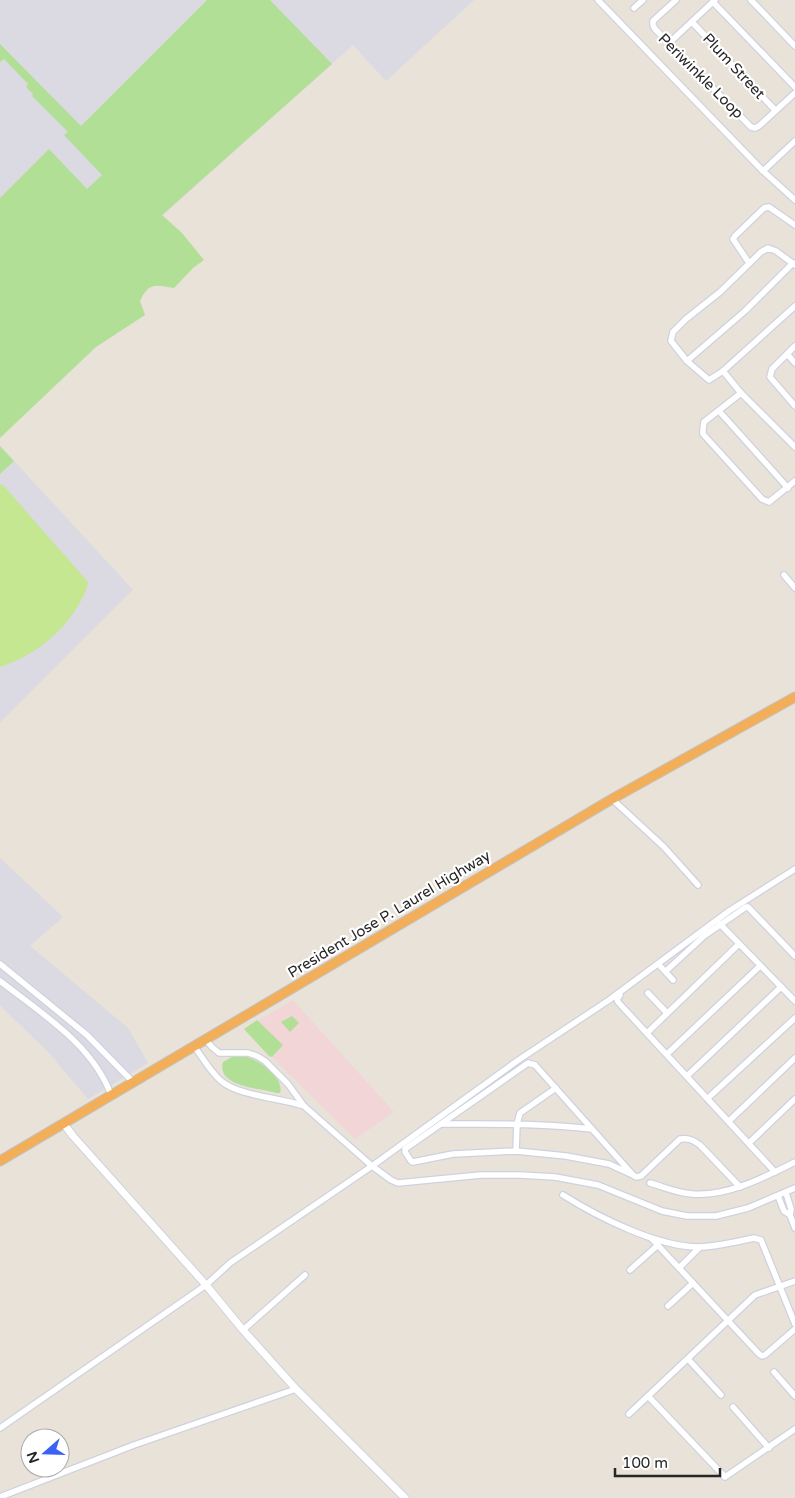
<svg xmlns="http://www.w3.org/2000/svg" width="795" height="1498" font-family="'Varela Round',sans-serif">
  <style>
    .industrial { fill: #dbd9e1 }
    .medical { fill: #f1d5d7 }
    .green { fill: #b1df95 }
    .pitch { fill: #c5e791 }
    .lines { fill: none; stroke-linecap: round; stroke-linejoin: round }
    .minor-casing { stroke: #ced2e0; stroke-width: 8 }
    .tertiary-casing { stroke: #ced2e0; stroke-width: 9 }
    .trunk-casing { stroke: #c3c3c3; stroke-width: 11 }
    .minor { stroke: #fff; stroke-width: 5.5 }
    .tertiary { stroke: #fff; stroke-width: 7 }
    .trunk { stroke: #f2ae58; stroke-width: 9 }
    .labels { text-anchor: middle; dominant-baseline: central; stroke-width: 4.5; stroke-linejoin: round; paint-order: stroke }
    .street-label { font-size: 15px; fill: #272727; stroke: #fff }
  </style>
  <rect width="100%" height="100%" fill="#e9e2d8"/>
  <g class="industrial">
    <polygon points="0,0 474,0 386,81 353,45 162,216 0,241"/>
    <polygon points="14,461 133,590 0,723 0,474"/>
    <polygon points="0,858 63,917 30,946 128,1028 148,1063 88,1099 50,1054 0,1005"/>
  </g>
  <polygon class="medical" points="293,1000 394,1112 355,1139 271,1056 269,1056 244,1029"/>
  <g class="green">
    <path d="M207,0H270L332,64L162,215L182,233L204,260L193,268L174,288C155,285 149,282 140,301L145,315L96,347L0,438V198L49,149L87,189L102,175L64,135L68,132L32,96L33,94L26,87L28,84L4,59L0,62V44L81,126Z"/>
    <polygon points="0,446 14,461 0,474"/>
    <polygon points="292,1016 299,1023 290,1032 281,1022"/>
    <polygon points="257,1020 283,1045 272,1057 269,1056 244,1029"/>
    <path d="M243,1056C257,1058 285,1077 280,1093H276C261,1088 216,1087 223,1062L232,1057Z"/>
  </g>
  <path class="pitch" d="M2,484L88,582C87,590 83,597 79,604C62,634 33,656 0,667V485Z"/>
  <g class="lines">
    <defs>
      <g id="minor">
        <polyline points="598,0 763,171 795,200"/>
        <polyline points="676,0 653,21 653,25 655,29 751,127 755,128 759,126 795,93"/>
        <polyline points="751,0 795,46"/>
        <polyline points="713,2 795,87"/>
        <polyline points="634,8 643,0"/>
        <polyline points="692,22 775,110"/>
        <polyline points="669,43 715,0"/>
        <polyline points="763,171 795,141"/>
        <polyline points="749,263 733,239 735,236 764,208 769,207 795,225"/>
        <polyline points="795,265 776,251 768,248 761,252 720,292 686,319 673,332 671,341 687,361 709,380 723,371 795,306"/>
        <polyline points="795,346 772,369 770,377 795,406"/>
        <polyline points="787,354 795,363"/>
        <polyline points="687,361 745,311 793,263"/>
        <polyline points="723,371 741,393 795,447"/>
        <polyline points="741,393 704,422 703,429 703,434 762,499 769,502 795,481"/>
        <polyline points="719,411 788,488"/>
        <polyline points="784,575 795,588"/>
        <polyline points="612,799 664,847 698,885"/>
        <polyline points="720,924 795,1001"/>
        <polyline points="0,964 87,1035 133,1082"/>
        <polyline points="661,967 673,980"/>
        <polyline points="666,971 704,936 746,907 748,907 795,956"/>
        <path d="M0,981C41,1013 93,1045 111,1095"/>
        <polyline points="648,993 667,1013"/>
        <polyline points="620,995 617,999 618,1002 775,1172"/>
        <polyline points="647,1033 739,944"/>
        <polyline points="205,1039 212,1047 219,1053 248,1053 257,1056 265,1061 288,1084 304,1106 372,1166 391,1180 398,1183 481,1175 520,1175 555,1177 598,1185 662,1211 687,1216 716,1216 748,1208 795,1188"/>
        <path d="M194,1046C202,1057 210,1071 220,1080C237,1096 281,1098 304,1106"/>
        <polyline points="667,1054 760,966"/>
        <polyline points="687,1076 781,987"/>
        <polyline points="708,1098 795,1018"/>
        <polyline points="729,1121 795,1058"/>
        <path d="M441,1124C492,1124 542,1123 592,1129"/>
        <polyline points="749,1143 795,1099"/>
        <polyline points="516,1151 517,1124 520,1113 556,1088"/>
        <path d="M633,1175L609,1164L566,1156L516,1151L453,1154L413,1162L411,1161L405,1152V1149L528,1063L535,1065L633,1175L636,1177L641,1176L680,1139C689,1138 693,1140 700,1145L740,1187"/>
        <path d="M650,1183C664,1187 677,1193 692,1194C727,1197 765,1177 795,1162"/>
        <polyline points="786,1193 791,1209 790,1215 795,1228"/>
        <path d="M563,1195C598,1217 659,1248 701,1247C719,1246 736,1242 754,1238L761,1240L795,1324"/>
        <polyline points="778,1196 784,1211 790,1215"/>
        <polyline points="652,1239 759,1354 762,1356 765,1355 795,1329"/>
        <polyline points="679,1268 700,1247"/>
        <polyline points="630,1270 658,1245"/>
        <polyline points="668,1306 693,1283"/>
        <polyline points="243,1330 305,1275"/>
        <polyline points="688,1359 721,1395"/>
        <polyline points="774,1372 795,1396"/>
        <polyline points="648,1396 725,1477 795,1429"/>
        <polyline points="733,1407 769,1448"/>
        <polyline points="629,1414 755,1295 795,1281"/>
        <polyline points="0,1428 206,1285 230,1263 372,1166 517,1061 609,1000 729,911 795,869"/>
        <polyline points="0,1497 134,1445 296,1389"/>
      </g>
      <polyline id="tertiary" points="63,1123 73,1136 206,1285 243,1330 296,1389 405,1498"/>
      <polyline id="trunk" points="0,1161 612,799 795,697"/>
    </defs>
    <use href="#minor" class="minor-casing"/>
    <use href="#tertiary" class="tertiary-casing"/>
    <use href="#trunk" class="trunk-casing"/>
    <use href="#minor" class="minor"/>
    <use href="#tertiary" class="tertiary"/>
    <use href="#trunk" class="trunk"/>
  </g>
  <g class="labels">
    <g class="street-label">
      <text transform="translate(734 66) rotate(47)">Plum Street</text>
      <text transform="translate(701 76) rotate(45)">Periwinkle Loop</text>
      <text transform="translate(389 914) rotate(-31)">President Jose P. Laurel Highway</text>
    </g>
  </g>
  <g transform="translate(45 1453) rotate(250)"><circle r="24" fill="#ffffff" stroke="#a9a9a9"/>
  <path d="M0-4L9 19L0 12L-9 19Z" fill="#3b62f4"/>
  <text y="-8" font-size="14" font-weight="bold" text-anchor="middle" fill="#272727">N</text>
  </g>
  <path d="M615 1468v8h105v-8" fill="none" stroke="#272727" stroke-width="2.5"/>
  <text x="622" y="1468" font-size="15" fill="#272727" stroke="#ffffff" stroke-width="4" paint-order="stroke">100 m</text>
</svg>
